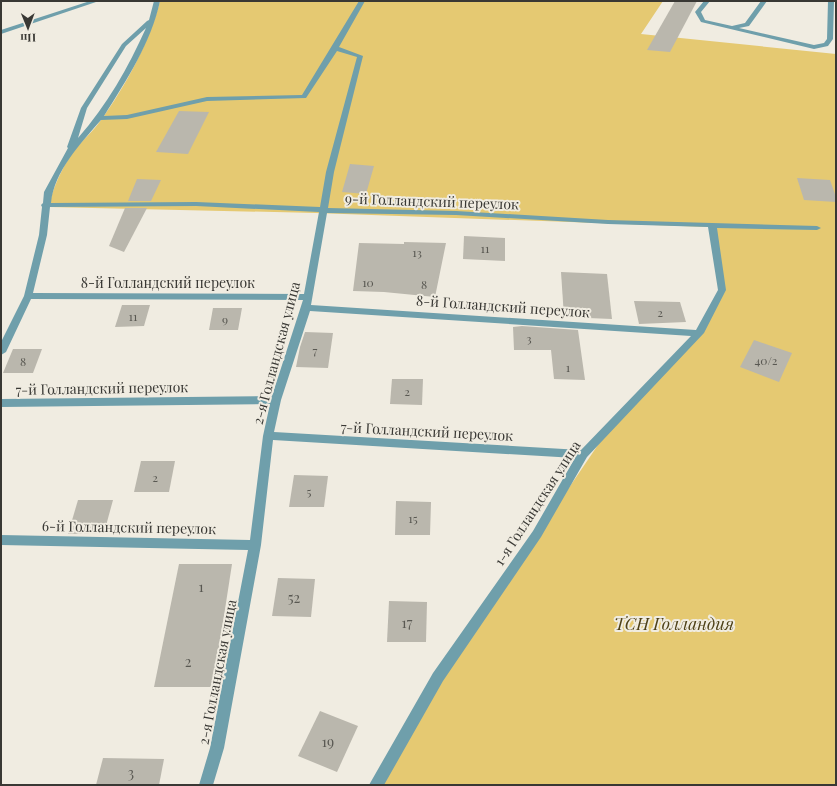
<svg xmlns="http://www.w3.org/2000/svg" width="837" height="786" font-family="'Playfair Display',serif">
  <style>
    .green { fill: #e5c972 }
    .building { fill: #bab7ad }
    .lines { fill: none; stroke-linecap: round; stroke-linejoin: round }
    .minor { fill: #6f9fab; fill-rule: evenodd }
    .labels { text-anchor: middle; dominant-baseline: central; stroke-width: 4; stroke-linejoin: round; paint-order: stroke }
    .number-label { font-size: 12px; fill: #595852 }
    .street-label { font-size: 14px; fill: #393834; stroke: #f0ece1 }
    .near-number-label { font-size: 14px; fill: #595852 }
    .near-park-label { font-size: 17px; font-style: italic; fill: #4e4118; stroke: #f0ece1 }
  </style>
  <rect width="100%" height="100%" fill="#f0ece1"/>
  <path class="green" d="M160,1H663L641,34L836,54V785H379L442,675L602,439L702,334L725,290L709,227L316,213L49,207C52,189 62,168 73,152C81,141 93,132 101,120C125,87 150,41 160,1Z"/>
  <g class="building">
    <polygon points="675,1 697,1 670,52 647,50"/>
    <polygon points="179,111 209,112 188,154 156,152"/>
    <polygon points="350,164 374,166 366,194 342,192"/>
    <polygon points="797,178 830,180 836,197 836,202 804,200"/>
    <polygon points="137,179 161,180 151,201 128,201"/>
    <polygon points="125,208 147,208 124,252 109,246"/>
    <polygon points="464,236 505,238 505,261 463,259"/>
    <polygon points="404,242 446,243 435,297 384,292 353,291 359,243 404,244"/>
    <polygon points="561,272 607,274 612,319 564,317"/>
    <polygon points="634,301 680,302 686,322 639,324"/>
    <polygon points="122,305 150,305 144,326 115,327"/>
    <polygon points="213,308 242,308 238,330 209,330"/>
    <polygon points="522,326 578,330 585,380 554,379 551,350 514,350 513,327"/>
    <polygon points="305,332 333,333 328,368 296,367 300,347"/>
    <polygon points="754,340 792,353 779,382 740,367"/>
    <polygon points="13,349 42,349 33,373 3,373"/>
    <polygon points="392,379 423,379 422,405 390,404"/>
    <polygon points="141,461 175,461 169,492 134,492"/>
    <polygon points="294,475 328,476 324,507 289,507"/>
    <polygon points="78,500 113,500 104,533 68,534"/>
    <polygon points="396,501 431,502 430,535 395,535"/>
    <polygon points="179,564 232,564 213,687 154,687"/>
    <polygon points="278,578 315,579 311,617 272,616"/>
    <polygon points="389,601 427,602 426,642 387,642"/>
    <polygon points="320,711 358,726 337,772 298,756"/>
    <polygon points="103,758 164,759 159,785 96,785"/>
  </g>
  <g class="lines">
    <g class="minor">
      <polygon points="90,1 99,1 1,34 1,30"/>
      <path d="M154,1H160C151,43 127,79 104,116L127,115L207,97L302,95L359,1H365L339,47L363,56L334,172L328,208L456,211L608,220L817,226L821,228L817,230L717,228L726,290L704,333L587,457L541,537L443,681L384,785H369L433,673L533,531L575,458L273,440L261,545L224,748L213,785H199L210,748L248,550L1,545V535L250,540L263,436L270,404L1,407V399L272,396L303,300L31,299L6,352L1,355V342L24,296L39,235L42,207L41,205L43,203L44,192L68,148L67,147L81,108L122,44L147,21L149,20ZM146,28C128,68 107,105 78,138L87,108L126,46ZM337,51L357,57L326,172L320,207L196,202L51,203C54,171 81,143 101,120L127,119L207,101L306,98ZM196,206L319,212L304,294L33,293L47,235L50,207ZM327,213L456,215L608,224L708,227L718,290L696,330L311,305ZM310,311L691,336L581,450L274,432L281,400Z"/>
      <polygon points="704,1 710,1 701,12 705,20 732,26 745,23 761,1 767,1 749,26 739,28 814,45 824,43 827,39 828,1 834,1 833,39 828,46 814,49 701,22 695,12"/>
    </g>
  </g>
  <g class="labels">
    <g class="number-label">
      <text x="485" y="248">11</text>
      <text x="417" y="252">13</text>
      <text x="368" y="282">10</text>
      <text x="424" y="284">8</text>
      <text x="660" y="312">2</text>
      <text x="133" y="316">11</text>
      <text x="225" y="319">9</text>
      <text x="529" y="338">3</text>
      <text x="315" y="350">7</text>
      <text x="766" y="360">40/2</text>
      <text x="23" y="361">8</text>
      <text x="568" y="367">1</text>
      <text x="407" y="391">2</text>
      <text x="155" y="477">2</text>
      <text x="309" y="491">5</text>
      <text x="413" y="518">15</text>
    </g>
    <g class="street-label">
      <text transform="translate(432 201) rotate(2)">9-й Голландский переулок</text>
      <text x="168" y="282">8-й Голландский переулок</text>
      <text transform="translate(503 306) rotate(4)">8-й Голландский переулок</text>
      <text transform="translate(276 353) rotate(-75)">2-я Голландская улица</text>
      <text transform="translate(102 388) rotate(-1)">7-й Голландский переулок</text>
      <text transform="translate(427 431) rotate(3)">7-й Голландский переулок</text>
      <text transform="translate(537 503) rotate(-57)">1-я Голландская улица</text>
      <text transform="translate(129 527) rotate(1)">6-й Голландский переулок</text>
      <text transform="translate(217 672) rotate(-79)">2-я Голландская улица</text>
    </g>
    <g class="near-number-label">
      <text x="201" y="586">1</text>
      <text x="294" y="597">52</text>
      <text x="407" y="622">17</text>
      <text x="188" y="661">2</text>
      <text x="328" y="741">19</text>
      <text x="131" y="772">3</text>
    </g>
    <g class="near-park-label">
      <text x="674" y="623">ТСН Голландия</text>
    </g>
  </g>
  <rect width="837" height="786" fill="none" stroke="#393834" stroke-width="4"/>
  <g transform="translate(28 28) rotate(179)" stroke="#f0ece1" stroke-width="3" paint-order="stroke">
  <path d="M0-3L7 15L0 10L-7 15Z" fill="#393834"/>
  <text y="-6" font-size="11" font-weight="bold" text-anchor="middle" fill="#393834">Пн</text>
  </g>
</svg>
